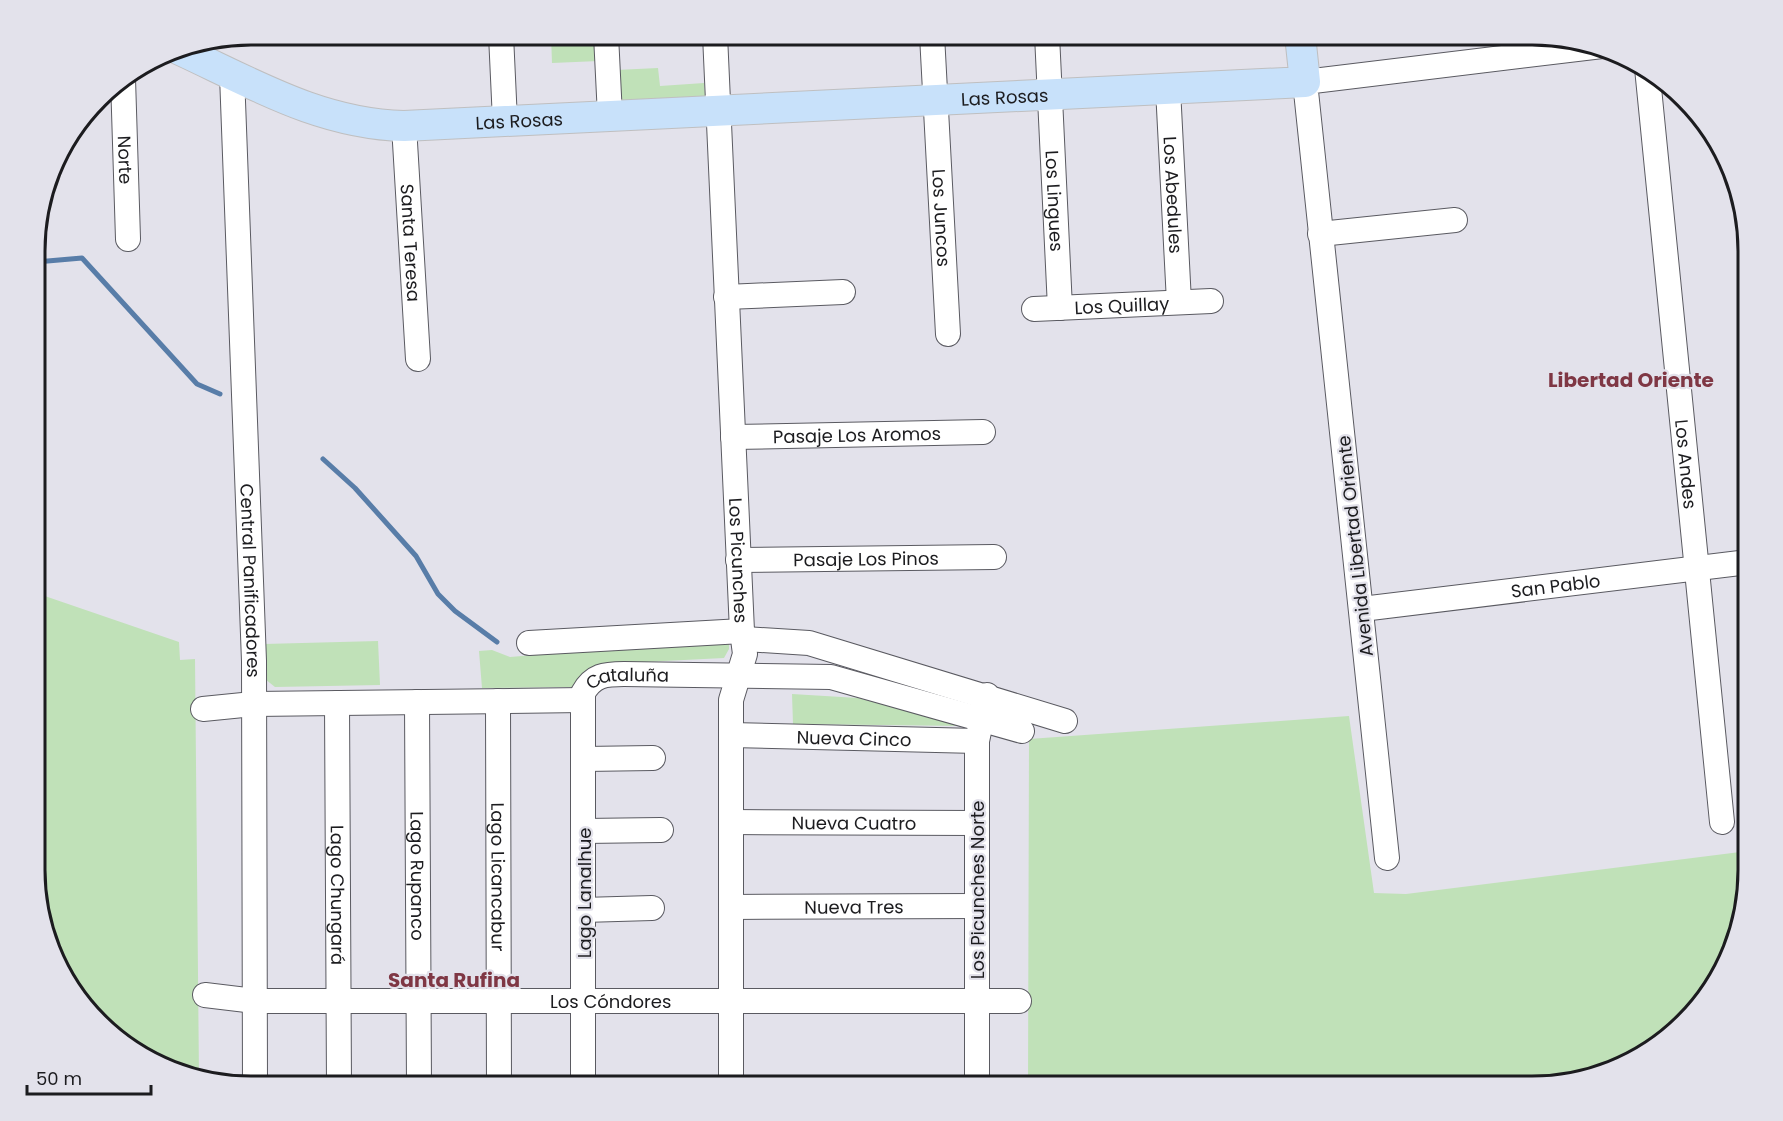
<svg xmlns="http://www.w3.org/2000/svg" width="1783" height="1121" font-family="Poppins,sans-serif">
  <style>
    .green { fill: #c0e1b8 }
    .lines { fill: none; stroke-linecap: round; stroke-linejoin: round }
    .stream { stroke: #587da8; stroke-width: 5 }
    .minor-casing { stroke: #5a5a61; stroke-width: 26 }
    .major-casing { stroke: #bfbfc0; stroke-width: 32 }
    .minor { stroke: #fff; stroke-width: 24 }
    .major { stroke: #c8e1fa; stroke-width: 30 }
    .labels { text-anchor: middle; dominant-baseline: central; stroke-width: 4.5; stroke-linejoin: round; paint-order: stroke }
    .street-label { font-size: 18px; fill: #1c1c1f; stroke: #e3e2eb }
    .neighbourhood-label { font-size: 20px; font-weight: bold; fill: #7f3744; stroke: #e3e2eb }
    .rim { fill: none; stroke: #1c1c1f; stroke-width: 3 }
  </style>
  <rect width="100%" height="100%" fill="#e3e2eb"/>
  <g class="green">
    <polygon points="551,35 598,35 599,61 552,63"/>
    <polygon points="658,68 660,86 704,83 706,109 618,113 616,70"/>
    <polygon points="36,593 179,642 180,660 195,659 199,1078 182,1075 131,1050 64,978 36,898"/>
    <polygon points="729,639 729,649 724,658 604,664 588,670 572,687 482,688 479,651 492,650 510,657"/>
    <polygon points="378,641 380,685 275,687 265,679 264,644"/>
    <polygon points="792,694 858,698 965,726 793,724"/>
    <polygon points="1349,716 1374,893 1406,894 1748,851 1748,884 1712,990 1640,1058 1546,1086 1028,1086 1029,739"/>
  </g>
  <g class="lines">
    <g class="stream">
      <polyline points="36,262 82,258 197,384 220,394"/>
      <polyline points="323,459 355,488 416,556 438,594 455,611 497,642"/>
    </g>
    <defs>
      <g id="minor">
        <polyline points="501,35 505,121"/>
        <polyline points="606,35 610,116"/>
        <path id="s1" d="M715,35L742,631L745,654L731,700V1086"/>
        <path id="s2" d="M932,35L948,334"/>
        <path id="s3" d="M1047,35L1060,308"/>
        <path id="s4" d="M1647,68L1722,822"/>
        <path id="s5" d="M232,75L254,661L255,1086"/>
        <path id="s6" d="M123,79L128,239"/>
        <path id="s7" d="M1168,89L1179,302"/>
        <path id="s8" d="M404,126L418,359"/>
        <polyline points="1320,234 1455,220"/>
        <polyline points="726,297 843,292"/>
        <path id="s9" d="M1034,309L1211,301"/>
        <path id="s10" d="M733,437L983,432"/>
        <path id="s11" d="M738,560L994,557"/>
        <path id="s12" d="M1362,609L1748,562"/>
        <polyline points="745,639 809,643 1065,721"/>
        <polyline points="529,643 742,631"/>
        <path id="s13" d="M498,701L499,1086"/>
        <path id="s14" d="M417,702L419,1086"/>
        <path id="s15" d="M337,703L339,1086"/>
        <polyline points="203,709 253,704 583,700"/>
        <path id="s16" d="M731,735L977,741"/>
        <polyline points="584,759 653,758"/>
        <path id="s17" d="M731,822L977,823"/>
        <polyline points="584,831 661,830"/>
        <polyline points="1387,858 1305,82 1602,46"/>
        <path id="s18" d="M731,907L977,906"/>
        <polyline points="583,910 652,908"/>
        <path id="s19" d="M205,995L255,1001H1019"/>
        <path id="s20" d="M583,1086V693C593,675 605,674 624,674L831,677L1022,731"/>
        <polyline points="977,1086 977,741 987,695"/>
      </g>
      <g id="major">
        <path id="s21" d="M178,49C252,83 320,124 404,126L1305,82L1300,35"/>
      </g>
    </defs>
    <use href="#minor" class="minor-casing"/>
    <use href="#major" class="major-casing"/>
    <use href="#minor" class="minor"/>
    <use href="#major" class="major"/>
  </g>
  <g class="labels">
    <g class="street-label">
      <text stroke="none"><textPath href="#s21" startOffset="842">Las Rosas</textPath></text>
      <text stroke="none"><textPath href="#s21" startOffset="356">Las Rosas</textPath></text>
      <text stroke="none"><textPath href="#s6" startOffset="81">Norte</textPath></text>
      <text stroke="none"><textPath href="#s7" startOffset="106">Los Abedules</textPath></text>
      <text stroke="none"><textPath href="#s3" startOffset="166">Los Lingues</textPath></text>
      <text stroke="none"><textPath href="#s2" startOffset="183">Los Juncos</textPath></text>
      <text stroke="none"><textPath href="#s8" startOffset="117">Santa Teresa</textPath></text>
      <text stroke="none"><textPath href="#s9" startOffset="88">Los Quillay</textPath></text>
      <text stroke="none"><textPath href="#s10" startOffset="124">Pasaje Los Aromos</textPath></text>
      <text stroke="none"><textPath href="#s4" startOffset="398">Los Andes</textPath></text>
      <text transform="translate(1355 546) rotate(-96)">Avenida Libertad Oriente</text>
      <text stroke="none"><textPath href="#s11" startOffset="128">Pasaje Los Pinos</textPath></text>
      <text stroke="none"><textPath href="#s1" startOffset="526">Los Picunches</textPath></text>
      <text stroke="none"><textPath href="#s5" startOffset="506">Central Panificadores</textPath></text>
      <text stroke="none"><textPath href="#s12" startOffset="195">San Pablo</textPath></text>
      <text stroke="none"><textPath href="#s20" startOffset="444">Cataluña</textPath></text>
      <text stroke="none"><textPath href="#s16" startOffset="123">Nueva Cinco</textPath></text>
      <text stroke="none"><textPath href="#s17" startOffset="123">Nueva Cuatro</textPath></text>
      <text stroke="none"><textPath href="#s14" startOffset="174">Lago Rupanco</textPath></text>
      <text stroke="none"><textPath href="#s13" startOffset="176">Lago Licancabur</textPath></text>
      <text transform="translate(977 890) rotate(-90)">Los Picunches Norte</text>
      <text transform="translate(584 893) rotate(-90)">Lago Lanalhue</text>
      <text stroke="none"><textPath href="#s15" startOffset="192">Lago Chungará</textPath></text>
      <text stroke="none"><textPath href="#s18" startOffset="123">Nueva Tres</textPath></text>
      <text stroke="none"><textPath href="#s19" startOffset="406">Los Cóndores</textPath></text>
    </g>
    <g class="neighbourhood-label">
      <text x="1631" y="380">Libertad Oriente</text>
      <text x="454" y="980">Santa Rufina</text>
    </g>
  </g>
  <path d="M0 0H1783V1121H0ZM251 45H1532A206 206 0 0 1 1738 251V870A206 206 0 0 1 1532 1076H251A206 206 0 0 1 45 870V251A206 206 0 0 1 251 45Z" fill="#e3e2eb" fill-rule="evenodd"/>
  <path class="rim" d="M251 45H1532A206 206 0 0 1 1738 251V870A206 206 0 0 1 1532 1076H251A206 206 0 0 1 45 870V251A206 206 0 0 1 251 45Z"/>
  <path d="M27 1085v9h124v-9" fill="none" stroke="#1c1c1f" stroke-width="3"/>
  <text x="36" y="1085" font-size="18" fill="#1c1c1f" stroke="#e3e2eb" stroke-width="4.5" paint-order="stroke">50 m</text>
</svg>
